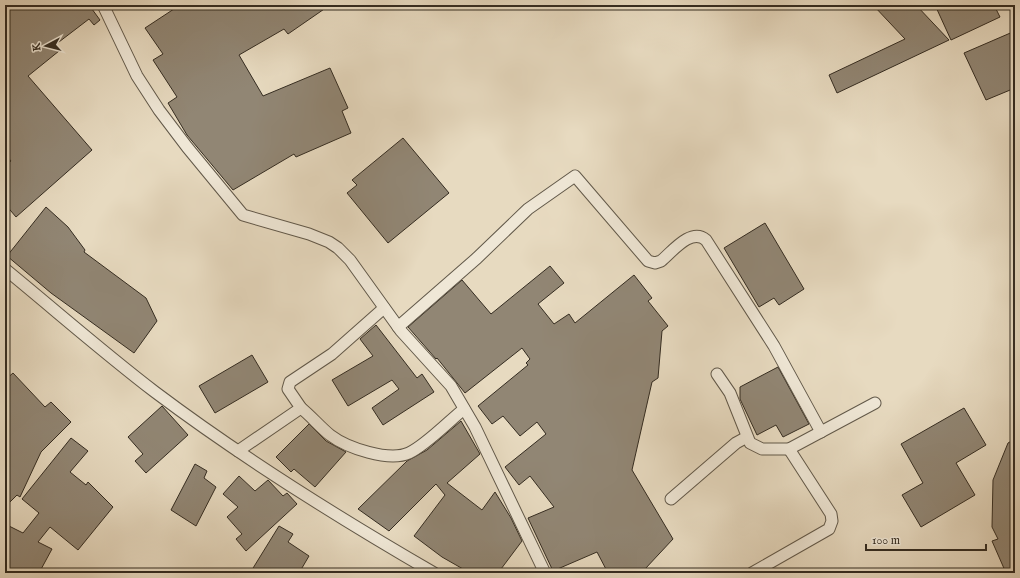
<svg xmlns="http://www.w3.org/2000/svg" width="1020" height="578" font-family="'IM FELL English',serif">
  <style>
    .building { fill: #918674; stroke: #342c21 }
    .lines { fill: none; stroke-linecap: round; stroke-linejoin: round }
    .minor-casing { stroke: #615849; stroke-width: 13 }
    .minor { stroke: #efe7d6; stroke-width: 11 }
  </style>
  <rect width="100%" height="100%" fill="#e7dac0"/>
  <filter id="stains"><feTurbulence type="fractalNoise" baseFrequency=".005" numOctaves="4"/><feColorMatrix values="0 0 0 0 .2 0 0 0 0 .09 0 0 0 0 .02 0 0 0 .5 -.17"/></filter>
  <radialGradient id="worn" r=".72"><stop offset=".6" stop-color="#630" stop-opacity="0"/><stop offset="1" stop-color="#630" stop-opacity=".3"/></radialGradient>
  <g class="building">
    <polygon points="5,5 89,5 100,20 94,25 89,19 55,45 59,51 28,76 92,150 16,217 5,204 5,166 11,161 5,154"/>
    <polygon points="180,5 330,5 288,34 284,29 239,55 263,96 330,68 348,108 342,111 351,133 296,157 294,154 233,190 187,135 168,103 177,97 153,60 163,54 145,28"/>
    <polygon points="873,5 916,5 949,40 837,93 829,75 905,39"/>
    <polygon points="935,5 994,5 1000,17 951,40"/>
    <polygon points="1015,31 1015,88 986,100 964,53"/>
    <polygon points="403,138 449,193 388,243 347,193 357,185 352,180"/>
    <polygon points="46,207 68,227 85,250 84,252 146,298 157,321 134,353 51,293 7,256"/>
    <polygon points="765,223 804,289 779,305 774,298 759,307 724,248"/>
    <polygon points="550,266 564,283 538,304 554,324 569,314 575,323 634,275 652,298 648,301 668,326 662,331 658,378 652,382 632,470 673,539 645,569 650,573 608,573 597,552 553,571 528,518 554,507 530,476 519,485 505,467 546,434 537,422 520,436 503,416 492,424 478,406 528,365 526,363 530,359 522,348 465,393 437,358 436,359 408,327 462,280 491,314"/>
    <polygon points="376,325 417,378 422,374 434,392 383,425 372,408 399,389 392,380 348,406 332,380 373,356 360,339"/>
    <polygon points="252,355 268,382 215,413 199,386"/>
    <polygon points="778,367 809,424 783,437 776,425 757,435 740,399 740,387"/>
    <polygon points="13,373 45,407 51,402 71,422 41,452 20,497 17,495 5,507 5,380"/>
    <polygon points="162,406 188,435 146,473 135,461 143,454 128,437"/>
    <polygon points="964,408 986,445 956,463 975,495 921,527 902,495 923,483 901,444"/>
    <polygon points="461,421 480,454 447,483 482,510 495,492 511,518 522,541 498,573 470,573 442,557 414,536 445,495 436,484 389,531 358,509 407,461 427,450"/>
    <polygon points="309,424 326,441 346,452 315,487 294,469 291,472 276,457"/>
    <polygon points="71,438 88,451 70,472 86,485 88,482 113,507 78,550 50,527 38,542 52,549 39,573 5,573 5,524 23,533 39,513 22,499"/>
    <polygon points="1015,439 1015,573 1006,573 992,541 998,539 992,527 993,480 1008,443"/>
    <polygon points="195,464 207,471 204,478 216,487 196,526 171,510"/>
    <polygon points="239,476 255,491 268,480 283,496 287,493 297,504 246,551 236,539 242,534 227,517 238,507 223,494"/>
    <polygon points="279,526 293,534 288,542 309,556 299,573 250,573"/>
  </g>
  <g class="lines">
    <defs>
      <g id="minor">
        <polyline points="103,5 137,76 159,110 187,147 243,215 309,234 329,242 338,248 350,260 401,331 451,386 475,427 545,573"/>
        <path d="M5,269C55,310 104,353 155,392C244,459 339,518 434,573"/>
        <path d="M398,327L477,258L528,209L575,176L648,261L655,263L661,261C672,252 691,227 706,240L774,346L821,432"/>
        <polyline points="717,374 730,393 750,443 762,449 789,449 875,403"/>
        <path d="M301,408C311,416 320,427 330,435C347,448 389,462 409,453C426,445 449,421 464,409"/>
        <polyline points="238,451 301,408 288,389 290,382 332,354 384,308"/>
        <polyline points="671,499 736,443 747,437"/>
        <polyline points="752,573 829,529 832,521 831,514 789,449"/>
      </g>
    </defs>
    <use href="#minor" class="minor-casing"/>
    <use href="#minor" class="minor"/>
  </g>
  <rect width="1020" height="578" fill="none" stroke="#e7dac0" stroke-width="20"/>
  <rect x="6" y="6" width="1008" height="566" fill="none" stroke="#342c21" stroke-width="2"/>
  <rect x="10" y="10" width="1000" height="558" fill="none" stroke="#342c21"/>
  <g transform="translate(46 46) rotate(263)" stroke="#efe7d6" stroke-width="3" paint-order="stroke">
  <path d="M0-3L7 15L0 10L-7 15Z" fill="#342c21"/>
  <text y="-6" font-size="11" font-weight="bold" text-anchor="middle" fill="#342c21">K</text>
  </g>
  <path d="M866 544v6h120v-6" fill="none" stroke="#342c21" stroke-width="2"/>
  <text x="872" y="544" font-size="12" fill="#342c21" stroke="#efe7d6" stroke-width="3" paint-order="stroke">100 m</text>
  <rect width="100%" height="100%" filter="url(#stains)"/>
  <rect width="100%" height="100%" fill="url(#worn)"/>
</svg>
